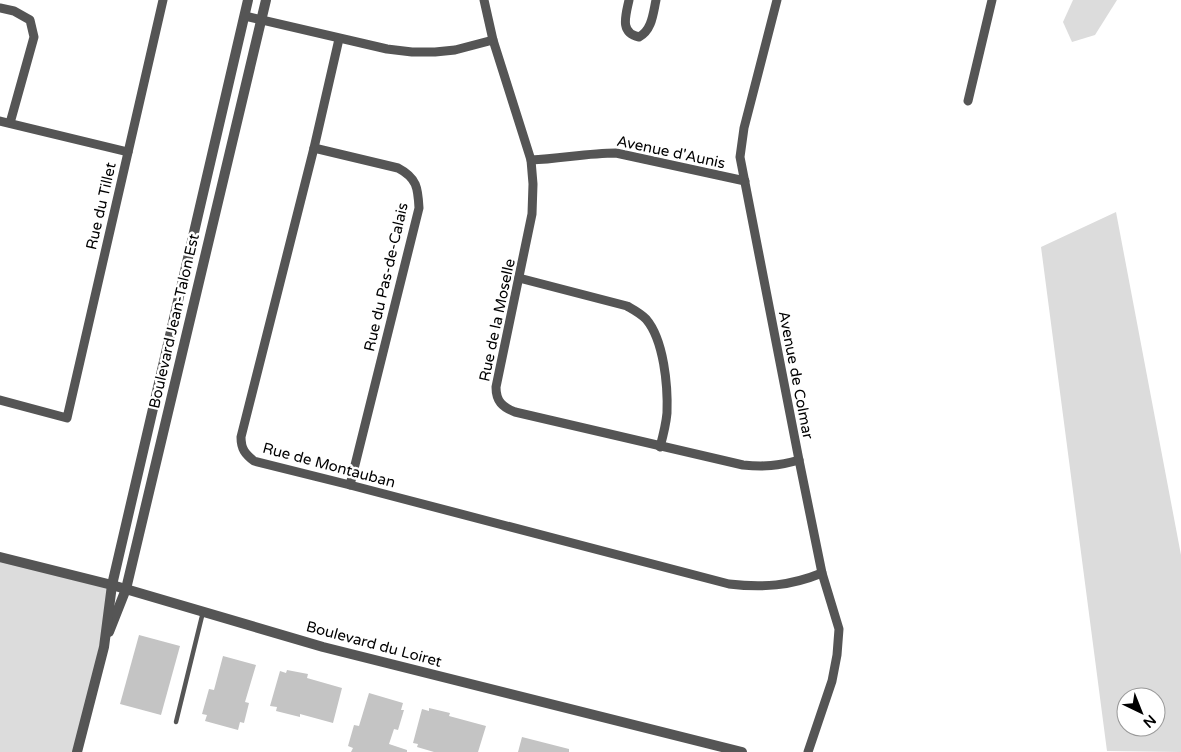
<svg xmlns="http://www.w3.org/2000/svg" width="1181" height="752" font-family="'Varela Round',sans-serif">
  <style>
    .green { fill: #dcdcdc; fill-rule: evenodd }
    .building { fill: #c4c4c4 }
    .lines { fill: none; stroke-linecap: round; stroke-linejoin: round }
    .service { stroke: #555; stroke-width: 4.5 }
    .minor { stroke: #555; stroke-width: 9 }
    .tertiary { stroke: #555; stroke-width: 10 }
    .labels { text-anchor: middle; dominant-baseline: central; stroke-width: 5; stroke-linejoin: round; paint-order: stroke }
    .street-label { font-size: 15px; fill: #000; stroke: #fff }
  </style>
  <rect width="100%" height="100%" fill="#fff"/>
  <g class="green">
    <polygon points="1073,0 1117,0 1095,35 1072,42 1063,22"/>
    <path d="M1116,212L1181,555V752L1107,751L1041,247ZM1126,697H1156V727H1126Z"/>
    <polygon points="0,557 112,585 77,752 0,752"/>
  </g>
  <g class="building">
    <polygon points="139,635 180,646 161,715 120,704"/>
    <polygon points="223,656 256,665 245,702 249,703 244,723 240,722 238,730 205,721 207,715 202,714 209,689 214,690"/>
    <polygon points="287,670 308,674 307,678 342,688 333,723 300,714 300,717 276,711 277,707 270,706 280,671 286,673"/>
    <polygon points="369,693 403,703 401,710 404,710 398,730 394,729 389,744 407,750 407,752 351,752 353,748 348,746 354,725 359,726"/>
    <polygon points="429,708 450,713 449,716 486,726 478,752 434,752 417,747 418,744 413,743 422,709 429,711"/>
    <polygon points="522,737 569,749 569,752 518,752"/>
  </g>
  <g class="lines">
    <polyline class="service" points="176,722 203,612"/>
    <g class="minor">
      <path d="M484,0L493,40L531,160L533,184L532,214L496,387C496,401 502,407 515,412L743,465C764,467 778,466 799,460"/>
      <path d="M629,0C626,15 619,33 639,37C652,30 653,14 656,0"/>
      <polyline points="777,0 744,128 740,157 799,460 822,573 839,629 837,655 832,681 808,752"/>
      <polyline points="0,8 14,11 30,20 34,37 10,123"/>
      <polyline points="245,16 387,49 412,52 435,52 455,50 493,40"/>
      <path d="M339,39L314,148L241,437C241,449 245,454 254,461L350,485L729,584C763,588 790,586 822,573"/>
      <polyline points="968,101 992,0"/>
      <polyline points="0,121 128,152"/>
      <path d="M314,148L398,168C417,178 418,188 419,208L350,485"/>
      <path d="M531,160C560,159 587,153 616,153L745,181"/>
      <path d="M519,278L627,306C634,310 640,313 646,319C664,340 668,386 667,413C666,424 663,436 660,447"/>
      <polyline points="0,400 67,418 163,0"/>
    </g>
    <g class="tertiary">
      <polyline points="0,557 112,585 323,647 742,752"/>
      <polyline points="109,632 126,589 266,0"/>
      <polyline points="77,752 104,647 112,585 248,0"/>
    </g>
  </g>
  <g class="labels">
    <g class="street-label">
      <text transform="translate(671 152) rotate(12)">Avenue d'Aunis</text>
      <text transform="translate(101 206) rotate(-77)">Rue du Tillet</text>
      <text transform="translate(386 277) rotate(-77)">Rue du Pas-de-Calais</text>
      <text transform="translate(497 320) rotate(-78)">Rue de la Moselle</text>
      <text transform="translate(174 321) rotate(-77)">Boulevard Jean-Talon Est</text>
      <text transform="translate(796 375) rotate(79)">Avenue de Colmar</text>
      <text transform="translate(329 465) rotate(15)">Rue de Montauban</text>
      <text transform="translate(374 644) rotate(15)">Boulevard du Loiret</text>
    </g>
  </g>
  <g transform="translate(1141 712) rotate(137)"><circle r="24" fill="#ffffff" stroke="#999999"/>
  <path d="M0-4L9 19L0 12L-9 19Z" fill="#000000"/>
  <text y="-8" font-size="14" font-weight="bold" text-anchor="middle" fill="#000000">N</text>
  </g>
</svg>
